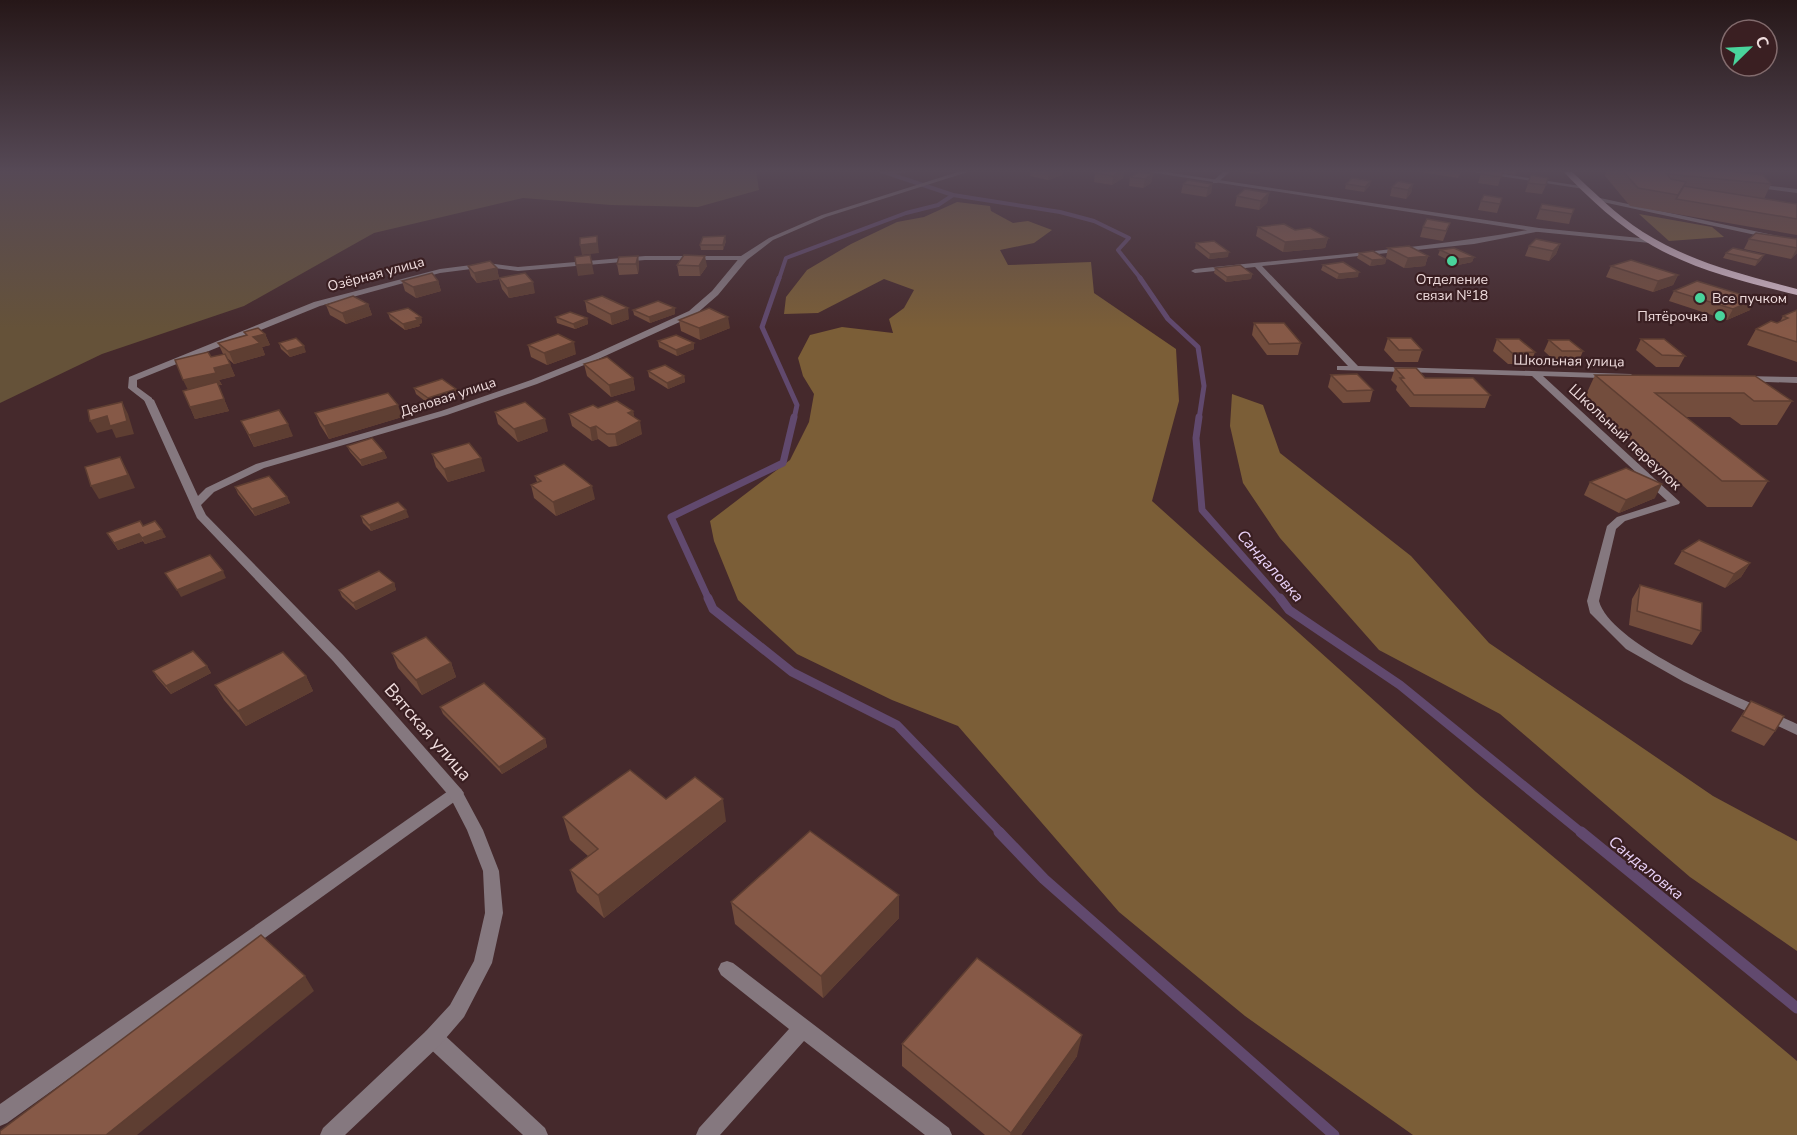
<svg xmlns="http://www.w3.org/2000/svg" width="1797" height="1135" font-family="'Nunito Sans',sans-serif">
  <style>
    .green { fill: #655239 }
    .forest { fill: #7b5e37 }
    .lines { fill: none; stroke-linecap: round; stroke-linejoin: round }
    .stream-far4 { stroke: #61496e; stroke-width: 4 }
    .stream-far3 { stroke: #61496e; stroke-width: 5 }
    .stream-far2 { stroke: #61496e; stroke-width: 7 }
    .stream-far1 { stroke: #61496e; stroke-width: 9 }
    .stream { stroke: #61496e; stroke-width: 11 }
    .service { fill: #85787f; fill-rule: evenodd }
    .minor { fill: #85787f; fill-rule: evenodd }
    .tertiary { fill: #85787f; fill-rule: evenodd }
    .primary { fill: #d7bdcc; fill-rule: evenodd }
    .wall { fill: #734d3d }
    .shaded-wall { fill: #5e3e32 }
    .building { fill: #865947; stroke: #5e3e32; stroke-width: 1.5 }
    .poi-dot { fill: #49d49c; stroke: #3a1f22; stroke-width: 2 }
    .labels { text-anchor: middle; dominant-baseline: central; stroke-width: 4.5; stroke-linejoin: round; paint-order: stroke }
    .far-street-label { font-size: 14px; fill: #efdcdd; stroke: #3a1f22 }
    .far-poi-label { font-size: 14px; fill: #efdcdd; stroke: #3a1f22 }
    .street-label { font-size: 15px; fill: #efdcdd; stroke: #3a1f22 }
    .water-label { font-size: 16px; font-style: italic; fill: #ead2f8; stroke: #3a1f22 }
    .near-street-label { font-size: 18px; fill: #efdcdd; stroke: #3a1f22 }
  </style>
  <rect width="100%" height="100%" fill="#45292c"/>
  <polygon class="green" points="0,170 756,170 759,190 698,207 611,205 523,198 374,233 244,306 102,354 0,403"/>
  <g class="forest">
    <polygon points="957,202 990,206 991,211 1013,223 1028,221 1052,230 1034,243 1000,250 1008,265 1091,262 1094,293 1176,349 1179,401 1152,501 1476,792 1797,1061 1797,1135 1413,1135 1245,1016 1119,912 958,726 892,700 797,654 738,600 714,541 710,521 790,460 809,422 814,394 803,376 798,358 810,335 842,327 893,333 889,319 904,308 914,290 884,279 818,313 784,314 786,297 807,270 851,244 897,222 924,217"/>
    <polygon points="1639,214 1712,227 1724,237 1669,241"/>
    <polygon points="1232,394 1263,405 1280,453 1411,556 1489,643 1713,796 1797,841 1797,951 1690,877 1500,714 1379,650 1280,538 1243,483 1230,426"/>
  </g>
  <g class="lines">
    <g class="stream-far4">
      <polyline points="878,170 953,195 1060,212 1094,221 1129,238 1118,250 1141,279"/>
      <polyline points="889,172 908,170"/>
      <polyline points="779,279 786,258 906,213 938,205 953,195"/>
    </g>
    <g class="stream-far3">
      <polyline points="779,278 762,327 797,405 794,419"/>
      <polyline points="1140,278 1168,319 1198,347 1204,386 1199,419"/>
    </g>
    <g class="stream-far2">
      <polyline points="1199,417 1196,438 1202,510 1281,600"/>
      <polyline points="709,600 671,517 783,463 794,417"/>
    </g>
    <g class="stream-far1">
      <polyline points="708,598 713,609 792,672 897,725 1001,833"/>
      <polyline points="1280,598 1289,610 1400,685 1582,833"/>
    </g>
    <g class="stream">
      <polyline points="999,832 1044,879 1334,1135"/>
      <polyline points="1581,832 1797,1008"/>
    </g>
    <g class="service">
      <polygon points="645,256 744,256 748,258 744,260 645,260 518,271 487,267 440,273 320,306 137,380 137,387 152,398 152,402 146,402 128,388 129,377 314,302 440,269 487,263 518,267"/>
      <polygon points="456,787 461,789 464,793 461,797 7,1123 0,1126 0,1104 451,789"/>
      <polygon points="727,961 733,963 949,1128 952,1135 925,1135 804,1041 720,1135 696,1135 699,1128 789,1029 721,975 718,969 721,963"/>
      <polygon points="433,1029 440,1031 545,1128 548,1135 523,1135 426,1045 423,1038 426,1031"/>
    </g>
    <g class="minor">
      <polygon points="1225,170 1232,170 1217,183 1213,183 1213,181"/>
      <polygon points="1460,170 1477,170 1587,187 1584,189"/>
      <polygon points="1597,170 1622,170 1625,172 1622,174"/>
      <polygon points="1753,184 1797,189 1797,193 1751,187"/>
      <polygon points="1600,198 1797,240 1797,244 1598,201 1598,199"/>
      <path d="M1539,228L1542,230L1541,231L1474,244L1262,266L1358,366L1631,374L1633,376L1628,379L1543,376L1680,502L1679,504L1625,521L1616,529L1599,601C1611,647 1753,703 1797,724V735L1684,682L1626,649L1590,613L1587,601L1607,526L1617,517L1667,501L1532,376L1337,370V366H1348L1255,267L1195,273L1191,271L1195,269C1309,257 1425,249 1539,228Z"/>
      <polygon points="1744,376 1797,377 1797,383 1741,381 1741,377"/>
    </g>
    <g class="tertiary">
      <polygon points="964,170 974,170 826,217 773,240 747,260 718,295 695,315 594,361 537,384 447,415 264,468 214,492 201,505 206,515 343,655 461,789 483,830 499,871 503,913 492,963 464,1017 440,1045 345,1135 320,1135 323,1128 426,1031 450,1005 474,961 485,913 483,871 467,830 450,797 333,661 197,518 144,400 149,397 154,400 198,496 206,488 256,464 441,411 531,380 588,357 689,311 712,291 741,256 769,238 822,215"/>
      <polygon points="1136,170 1152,170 1539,228 1650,239 1653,241 1650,243 1539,232"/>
    </g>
    <path class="primary" d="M1562,170H1570C1593,191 1616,215 1643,232C1690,262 1744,275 1797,289V295C1749,283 1697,271 1653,246C1620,227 1588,198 1562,170Z"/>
  </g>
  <g class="wall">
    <polygon points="1031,170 1063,170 1062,175 1048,180 1030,176"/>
    <polygon points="1101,170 1124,170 1123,178 1112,185 1094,182 1095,173"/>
    <polygon points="1242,170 1263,170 1258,174 1242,172"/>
    <polygon points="1421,170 1462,170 1458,178 1421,172"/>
    <polygon points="1482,170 1498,171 1498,170 1517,170 1515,175 1502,173 1498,186 1478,183"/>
    <polygon points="1607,170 1719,170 1771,184 1764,199 1797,204 1797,235 1630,206 1605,176"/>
    <polygon points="1153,174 1151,183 1143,188 1129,186 1130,177"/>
    <polygon points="1531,175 1546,185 1542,194 1525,192"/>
    <polygon points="1183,184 1212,184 1211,193 1206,197 1181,193"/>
    <polygon points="1346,184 1370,185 1364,192 1345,189"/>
    <polygon points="1413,184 1411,193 1406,199 1390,196 1392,187"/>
    <polygon points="1269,193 1267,203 1259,210 1235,206 1237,196"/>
    <polygon points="1502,198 1497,213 1478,210 1481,201"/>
    <polygon points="1542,204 1572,214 1569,224 1536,219"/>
    <polygon points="1450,223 1443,241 1420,237 1423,227"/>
    <polygon points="1258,227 1295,230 1328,238 1325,248 1283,252 1256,236"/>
    <polygon points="1749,239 1797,239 1797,253 1791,259 1744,249"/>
    <polygon points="726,241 723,250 701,250 700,245"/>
    <polygon points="1196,243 1228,257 1209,259 1195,248"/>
    <polygon points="1560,244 1556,254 1549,261 1525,256 1529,246"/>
    <polygon points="1388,248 1428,256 1425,266 1404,268 1386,258"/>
    <polygon points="1440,250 1474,257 1472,262 1458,265 1438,255"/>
    <polygon points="1359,253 1386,259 1385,264 1370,266 1357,258"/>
    <polygon points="1726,253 1764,255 1761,260 1755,266 1723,258"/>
    <polygon points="638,256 639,266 638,274 619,275 617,264"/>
    <polygon points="677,265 707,266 700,276 679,276"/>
    <polygon points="1323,265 1358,277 1337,279 1321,270"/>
    <polygon points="468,266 497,268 499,278 535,293 509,298 502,289 499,279 477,283 471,276"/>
    <polygon points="1611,266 1678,275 1673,285 1653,292 1606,277"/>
    <polygon points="1215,268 1252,274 1251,279 1226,282 1214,273"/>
    <polygon points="402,281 438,281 441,291 416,298 405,291"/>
    <polygon points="1674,291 1750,310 1727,320 1669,301"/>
    <polygon points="585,301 629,319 612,325 587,312"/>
    <polygon points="368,304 372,315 346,324 330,315 326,305"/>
    <polygon points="633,310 675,314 650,323 634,315"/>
    <polygon points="1797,310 1797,362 1747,345 1756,329 1777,323 1780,322 1783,316"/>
    <polygon points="388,313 421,317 422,323 419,324 420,326 405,330 390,319"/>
    <polygon points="556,317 587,318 588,324 575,329 557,323"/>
    <polygon points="679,320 730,328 700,340 681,331"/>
    <polygon points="1254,323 1301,343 1298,355 1267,355 1252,335"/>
    <polygon points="244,332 265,334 270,345 262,347 265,355 234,364 227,358 235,376 219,380 222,385 218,385 229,411 195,419 190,407 187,390 223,354 218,343 246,335"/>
    <polygon points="1388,338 1422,350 1418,362 1395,362 1384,350"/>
    <polygon points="1497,339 1535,352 1531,364 1508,364 1493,351"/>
    <polygon points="1641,339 1685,356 1679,367 1656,367 1636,350"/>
    <polygon points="1549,340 1583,351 1578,363 1557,363 1544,351"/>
    <polygon points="658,341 694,349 677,356 659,347"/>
    <polygon points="279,343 306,352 290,357 281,349"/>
    <polygon points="528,345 576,354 547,365 531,357"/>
    <polygon points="584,364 633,378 635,390 611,397 587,376"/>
    <polygon points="1395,368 1425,378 1490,395 1485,408 1410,407 1396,390 1397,386 1391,380"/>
    <polygon points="648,371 684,376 685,382 668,389 649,377"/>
    <polygon points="1331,375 1373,390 1370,402 1343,403 1328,387"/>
    <polygon points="1595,375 1755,376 1792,401 1777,425 1741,425 1730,417 1686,417 1768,481 1752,507 1707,507 1584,399"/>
    <polygon points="414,388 456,389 458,395 430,405 416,394"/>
    <polygon points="598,408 633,411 634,418 642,434 617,446 609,447 598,439 592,441 572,426 569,414"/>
    <polygon points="495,412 548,431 518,442 498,424"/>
    <polygon points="315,413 402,417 329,439 320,425"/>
    <polygon points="241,421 293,436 254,447"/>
    <polygon points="347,446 384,452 387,458 362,466 350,452"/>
    <polygon points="432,454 485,471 448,482 436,467"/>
    <polygon points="535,476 595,499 556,516 534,498 531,485 537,482"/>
    <polygon points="1590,482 1655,498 1619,513 1584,495"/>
    <polygon points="235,487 287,497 290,503 255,516 238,494"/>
    <polygon points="361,516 409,517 371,531 363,523"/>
    <polygon points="143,526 166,537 145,544 143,541 118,550 107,533"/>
    <polygon points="1682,551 1750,563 1741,577 1725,588 1674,564"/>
    <polygon points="394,583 396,590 356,610 342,597 339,590"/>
    <polygon points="1640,585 1701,631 1692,645 1629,625 1632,599"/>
    <polygon points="392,653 451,663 456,677 422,695 398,668"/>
    <polygon points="207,666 211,673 171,694 157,678 153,671"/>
    <polygon points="306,676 313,691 246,726 224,700 215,685"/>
    <polygon points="1751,701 1775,731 1764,746 1731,731"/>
    <polygon points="440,707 545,739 547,747 502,774 443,714"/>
    <polygon points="666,799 726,821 604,918 577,892 570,870 588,856 570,840 563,817"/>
    <polygon points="731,902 899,918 823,998 735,924"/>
    <polygon points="902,1044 1077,1056 1021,1135 985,1135 902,1066"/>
  </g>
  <g class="shaded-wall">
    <polygon points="1052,170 1063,170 1062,175 1048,180 1049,172"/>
    <polygon points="1122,170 1124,170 1123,178 1112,185 1113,176"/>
    <polygon points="1153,174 1151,183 1143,188 1145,179"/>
    <polygon points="1371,181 1370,185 1364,192 1365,187"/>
    <polygon points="1212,184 1211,193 1206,197 1208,188"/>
    <polygon points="1413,184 1411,193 1406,199 1408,190"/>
    <polygon points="1269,193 1267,203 1259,210 1261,201"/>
    <polygon points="597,236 599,253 582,255 580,245"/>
    <polygon points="725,236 726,241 723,250 723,245"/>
    <polygon points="1328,238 1325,248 1283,252 1285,242"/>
    <polygon points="1560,244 1556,254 1549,261 1553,251"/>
    <polygon points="1797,248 1797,253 1791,259"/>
    <polygon points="1229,252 1228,257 1209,259 1210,254"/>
    <polygon points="1764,255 1761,260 1755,266 1758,260"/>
    <polygon points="638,256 639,266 638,274 636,264"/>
    <polygon points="705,256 707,266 700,276 699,266"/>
    <polygon points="1428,256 1425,266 1404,268 1408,258"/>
    <polygon points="1474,257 1472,262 1458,265 1460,259"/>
    <polygon points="1386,259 1385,264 1370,266 1372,260"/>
    <polygon points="592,264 594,274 578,276 576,265"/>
    <polygon points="497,268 499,279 477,283 474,273"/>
    <polygon points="1359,272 1358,277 1337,279 1339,274"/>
    <polygon points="1252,274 1251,279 1226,282 1227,277"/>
    <polygon points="1678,275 1673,285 1653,292 1658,281"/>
    <polygon points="438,281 441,291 416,298 413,287"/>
    <polygon points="533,282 535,293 509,298 507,288"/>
    <polygon points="1756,299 1750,310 1727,320 1733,309"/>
    <polygon points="368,304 372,315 346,324 342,313"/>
    <polygon points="628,308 629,319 612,325 610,314"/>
    <polygon points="675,308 675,314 650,323 649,317"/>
    <polygon points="421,317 422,323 419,324 420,326 405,330 403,324"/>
    <polygon points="728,317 730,328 700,340 699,328"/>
    <polygon points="587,318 588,324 575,329 573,324"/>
    <polygon points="265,334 270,345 262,347 265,355 234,364 229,352 253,337"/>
    <polygon points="574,342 576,354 547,365 544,353"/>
    <polygon points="694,343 694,349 677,356 676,350"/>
    <polygon points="304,346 306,352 290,357 287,351"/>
    <polygon points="230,364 235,376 219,380 222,385 218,385 229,411 195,419 190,407 189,392 183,380 214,368"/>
    <polygon points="684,376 685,382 668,389 667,383"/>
    <polygon points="633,378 635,390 611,397 609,385"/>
    <polygon points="456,389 458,395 430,405 428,398"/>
    <polygon points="122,402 128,414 134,434 116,438 112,429 97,433 90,421 107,416"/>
    <polygon points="398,405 402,417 329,439 324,426"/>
    <polygon points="633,411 636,424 640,421 642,434 617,446 615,434 628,413"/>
    <polygon points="545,419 548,431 518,442 514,429"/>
    <polygon points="288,424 293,436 254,447 249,435"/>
    <polygon points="596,426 598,439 592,441 590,428"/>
    <polygon points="384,452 387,458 362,466 360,460"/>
    <polygon points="120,457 127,470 135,488 99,499 91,486"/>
    <polygon points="481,458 485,471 448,482 444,469"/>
    <polygon points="1662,484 1655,498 1619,513 1626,500"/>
    <polygon points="592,486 595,499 556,516 553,502"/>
    <polygon points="287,497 290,503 255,516 252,509"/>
    <polygon points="406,510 409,517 371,531 369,525"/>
    <polygon points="162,530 166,537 145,544 142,538"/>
    <polygon points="139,534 143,541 118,550 114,543"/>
    <polygon points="1750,563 1741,577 1725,588 1734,574"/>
    <polygon points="223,571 226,578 181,597 177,590"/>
    <polygon points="394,583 396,590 356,610 353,603"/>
    <polygon points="451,663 456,677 422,695 416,680"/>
    <polygon points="207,666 211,673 171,694 166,686"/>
    <polygon points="306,676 313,691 246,726 238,711"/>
    <polygon points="545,739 547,747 502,774 499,767"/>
    <polygon points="723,799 726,821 604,918 598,895"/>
    <polygon points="899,895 899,918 823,998 821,976"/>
    <polygon points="305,976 314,991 137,1135 106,1135"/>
    <polygon points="1082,1035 1077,1056 1021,1135 1010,1135 1011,1133"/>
  </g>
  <g class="building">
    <polygon points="1101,170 1122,170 1113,176 1095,173"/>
    <polygon points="1439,170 1462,170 1460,173"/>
    <polygon points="1482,170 1492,170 1503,172 1501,177 1481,174"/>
    <polygon points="1622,170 1719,170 1763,175 1771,184 1667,174 1671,179 1686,182 1678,195 1638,188"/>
    <polygon points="1139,172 1153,174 1145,179 1130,177"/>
    <polygon points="1531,175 1548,178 1546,185 1528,183"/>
    <polygon points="1352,178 1371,181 1365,187 1346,184"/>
    <polygon points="1188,180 1212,184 1208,188 1183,184"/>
    <polygon points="1398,181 1413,184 1408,190 1392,187"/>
    <polygon points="1684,186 1797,204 1797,219 1676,199"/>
    <polygon points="1245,189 1269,193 1261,201 1237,196"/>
    <polygon points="1484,195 1502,198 1500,204 1481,201"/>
    <polygon points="1542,204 1574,209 1572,214 1540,209"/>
    <polygon points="1427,219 1450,223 1446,231 1423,227"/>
    <polygon points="1284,224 1295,230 1310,228 1328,238 1285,242 1258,227"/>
    <polygon points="1756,233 1797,239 1797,248 1749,239"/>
    <polygon points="597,236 597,243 580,245 580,238"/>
    <polygon points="725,236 723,245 700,245 703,237"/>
    <polygon points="1536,239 1560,244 1553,251 1529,246"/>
    <polygon points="1214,241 1229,252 1210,254 1196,243"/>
    <polygon points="1409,246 1428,256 1408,258 1388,248"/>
    <polygon points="1454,248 1474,257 1460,259 1440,250"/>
    <polygon points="1733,248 1764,255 1758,260 1726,253"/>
    <polygon points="1373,251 1386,259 1372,260 1359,253"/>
    <polygon points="590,255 592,264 576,265 575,257"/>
    <polygon points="684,255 705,256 699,266 677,265"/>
    <polygon points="638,256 636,264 617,264 619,257"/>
    <polygon points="1631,260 1678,275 1658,281 1611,266"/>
    <polygon points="490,261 497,268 474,273 468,266"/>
    <polygon points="1343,262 1359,272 1339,274 1323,265"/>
    <polygon points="1240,265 1252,274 1227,277 1215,268"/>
    <polygon points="432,273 438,281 413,287 402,281"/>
    <polygon points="525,273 533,282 507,288 499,278"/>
    <polygon points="1697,281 1756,299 1733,309 1674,291"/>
    <polygon points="353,296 368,304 342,313 326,305"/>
    <polygon points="602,296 628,308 610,314 585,301"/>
    <polygon points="658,301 675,308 649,317 633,310"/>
    <polygon points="408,308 421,317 416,318 418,320 403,324 388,313"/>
    <polygon points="709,308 728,317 699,328 679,320"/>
    <polygon points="1797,310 1797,342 1756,329 1771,321 1777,323 1788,318 1783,316"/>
    <polygon points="570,312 587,318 573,324 556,317"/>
    <polygon points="1254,323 1284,323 1301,343 1269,344"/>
    <polygon points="258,328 265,334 253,337 260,343 229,352 218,343 247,335 244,332"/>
    <polygon points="558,334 574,342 544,353 528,345"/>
    <polygon points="676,335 694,343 676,350 658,341"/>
    <polygon points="296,338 304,346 287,351 279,343"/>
    <polygon points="1388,338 1411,338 1422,350 1399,350"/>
    <polygon points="1497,339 1519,339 1535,352 1512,353"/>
    <polygon points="1641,339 1664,339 1685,356 1662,355"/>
    <polygon points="1549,340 1569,340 1583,351 1562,351"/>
    <polygon points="208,352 211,357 225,354 230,364 214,368 216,373 183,380 175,360"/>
    <polygon points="607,357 633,378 609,385 584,364"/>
    <polygon points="665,365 684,376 667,383 648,371"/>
    <polygon points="1395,368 1416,368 1425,378 1473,378 1490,395 1414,395 1400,378 1404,378"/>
    <polygon points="1357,374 1373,390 1347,391 1331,375"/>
    <polygon points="1595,375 1755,376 1792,401 1754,401 1744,393 1655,393 1768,481 1722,481"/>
    <polygon points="442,379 456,389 428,398 414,388"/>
    <polygon points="217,382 224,399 190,407 183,391"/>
    <polygon points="388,393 398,405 324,426 315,413"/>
    <polygon points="617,401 633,411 628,413 640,421 615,434 607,434 596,426 590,428 569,414 593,405 598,408"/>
    <polygon points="122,402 127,421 110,426 107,416 90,421 88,410"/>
    <polygon points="525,402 545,419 514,429 495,412"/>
    <polygon points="279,410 288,424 249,435 241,421"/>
    <polygon points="372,438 384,452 360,460 347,446"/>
    <polygon points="469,443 481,458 444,469 432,454"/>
    <polygon points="120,457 128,475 91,486 85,467"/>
    <polygon points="564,464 592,486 553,502 531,485 541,481 535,476"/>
    <polygon points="1626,468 1662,484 1626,500 1590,482"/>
    <polygon points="269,476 287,497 252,509 235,487"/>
    <polygon points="398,502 406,510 369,525 361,516"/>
    <polygon points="140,521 143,526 155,521 162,530 142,538 139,534 114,543 107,533"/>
    <polygon points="1699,540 1750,563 1734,574 1682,551"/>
    <polygon points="210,555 223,571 177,590 165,573"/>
    <polygon points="379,571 394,583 353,603 339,590"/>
    <polygon points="1640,585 1702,603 1701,631 1637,611"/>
    <polygon points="426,637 451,663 416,680 392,653"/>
    <polygon points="193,651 207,666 166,686 153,671"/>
    <polygon points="283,652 306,676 238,711 215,685"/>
    <polygon points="484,683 545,739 499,767 440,707"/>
    <polygon points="1751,701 1784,716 1775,731 1742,716"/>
    <polygon points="630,770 666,799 695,777 723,799 598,895 570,870 598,849 563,817"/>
    <polygon points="810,831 899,895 821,976 731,902"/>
    <polygon points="261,935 305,976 106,1135 0,1135 0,1131"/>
    <polygon points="977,958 1082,1035 1011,1133 902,1044"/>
  </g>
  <linearGradient id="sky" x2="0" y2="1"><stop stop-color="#261718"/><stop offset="0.52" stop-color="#564956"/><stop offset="1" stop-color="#564956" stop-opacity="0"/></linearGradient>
  <rect width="1797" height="329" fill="url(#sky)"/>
  <g class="poi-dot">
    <circle cx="1452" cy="261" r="6"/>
    <circle cx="1700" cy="298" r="6"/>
    <circle cx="1720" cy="316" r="6"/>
  </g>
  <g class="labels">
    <g class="far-street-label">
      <text transform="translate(376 274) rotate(-15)">Озёрная улица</text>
      <text transform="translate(1569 361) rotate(1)">Школьная улица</text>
      <text transform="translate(448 397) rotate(-18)">Деловая улица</text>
    </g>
    <g class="far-poi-label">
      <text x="1452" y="279">Отделение<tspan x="1452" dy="16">связи №18</tspan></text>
      <text x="1712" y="298" text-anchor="start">Все пучком</text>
      <text x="1708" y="316" text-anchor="end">Пятёрочка</text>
    </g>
    <g class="street-label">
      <text transform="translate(1625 437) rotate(43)">Школьный переулок</text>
    </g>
    <g class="water-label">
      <text transform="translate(1270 566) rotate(48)">Сандаловка</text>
      <text transform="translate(1646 868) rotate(39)">Сандаловка</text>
    </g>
    <g class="near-street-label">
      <text transform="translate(428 732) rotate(49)">Вятская улица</text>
    </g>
  </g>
  <g transform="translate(1749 48) rotate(66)"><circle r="28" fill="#3a1f22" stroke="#826b6d" stroke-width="1.5"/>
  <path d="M0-4.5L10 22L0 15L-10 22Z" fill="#49d49c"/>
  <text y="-9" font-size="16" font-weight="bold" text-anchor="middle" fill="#efdcdd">С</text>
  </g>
</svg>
